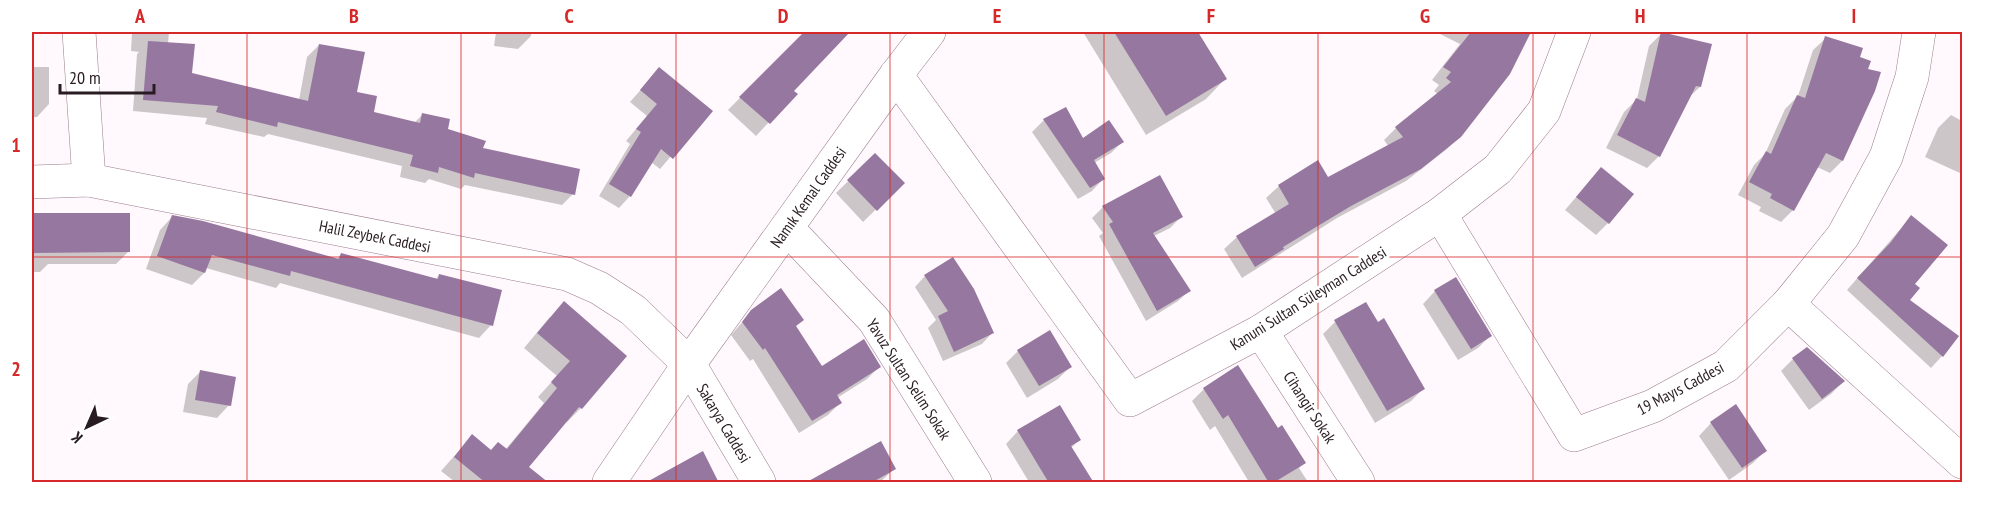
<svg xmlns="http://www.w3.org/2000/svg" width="1994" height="514" font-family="'PT Sans Narrow',sans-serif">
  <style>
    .shadow { fill: #0003 }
    .building { fill: #95779f }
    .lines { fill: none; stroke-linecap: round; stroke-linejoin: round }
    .minor-casing { stroke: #9b7d8d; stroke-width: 34 }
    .minor { stroke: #fff; stroke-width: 33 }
    .grid { fill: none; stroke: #d62828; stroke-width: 1.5; stroke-opacity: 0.55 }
    .labels { text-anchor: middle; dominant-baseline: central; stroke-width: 6; stroke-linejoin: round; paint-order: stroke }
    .street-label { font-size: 16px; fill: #281c22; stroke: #fff }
    .neatline { fill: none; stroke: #d62828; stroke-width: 2 }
    .grid-label { font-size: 20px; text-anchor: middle; font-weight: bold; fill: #d62828 }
  </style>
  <rect width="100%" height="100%" fill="#fff8fc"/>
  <g class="shadow">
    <polygon points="132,32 169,32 168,44 191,74 299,100 307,57 319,45 372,113 414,123 423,114 481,149 573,194 562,205 465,185 461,189 429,179 425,183 400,177 402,166 268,134 264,137 205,124 207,118 133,111 137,54 139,52 131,51"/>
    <polygon points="496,32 531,32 531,36 518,49 494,46"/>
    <polygon points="805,32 838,32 843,37 792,91 795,94 756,136 728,110"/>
    <polygon points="1083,32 1196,32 1225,79 1206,99 1146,135"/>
    <polygon points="1436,32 1530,32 1509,73 1460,136 1447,149 1406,181 1337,218 1242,278 1224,249 1237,237 1276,214 1266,198 1279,186 1327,179 1389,147 1384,140 1396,128 1438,94 1434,91 1439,85 1432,80 1460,44"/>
    <polygon points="1661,34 1700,87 1687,99 1659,156 1647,168 1606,148 1624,112 1637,99 1649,46"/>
    <polygon points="1826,38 1866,70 1874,90 1842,161 1830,173 1817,167 1793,210 1781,222 1759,211 1761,207 1738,195 1754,165 1765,154 1785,109 1798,96 1813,50"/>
    <polygon points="32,67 49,67 49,104 37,117 32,117"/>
    <polygon points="659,69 710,111 660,169 651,162 630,196 619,208 599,196 630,144 626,141 647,116 630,102"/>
    <polygon points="1065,109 1082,140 1122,142 1111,153 1094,163 1103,179 1092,191 1078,199 1032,132 1044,120"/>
    <polygon points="1951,115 1962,121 1962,174 1925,157 1938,128"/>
    <polygon points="875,155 903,183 863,222 836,193"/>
    <polygon points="1589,182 1608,223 1596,235 1565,210"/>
    <polygon points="1103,207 1181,217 1170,228 1154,236 1189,291 1178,301 1146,321 1099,236 1103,233 1092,218"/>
    <polygon points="128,214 129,251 116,264 48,264 40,272 32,272 32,215"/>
    <polygon points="172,217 336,260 341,254 435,280 439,275 491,325 479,338 280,283 276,288 206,268 204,273 192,285 146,269 160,230"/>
    <polygon points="1911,217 1913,284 1908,300 1957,336 1942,356 1931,368 1847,290"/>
    <polygon points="925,276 992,333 982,344 943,361 928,328 936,320 915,287"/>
    <polygon points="1435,291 1490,336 1478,348 1458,360 1423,304"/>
    <polygon points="752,311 795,327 821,368 879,367 867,379 837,398 840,403 828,415 799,433 753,359 750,361 731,335"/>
    <polygon points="550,317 625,356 581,408 567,422 565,421 527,467 524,482 455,482 441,471 472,436 491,451 505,450 544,403 538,397 557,376 524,348"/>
    <polygon points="1335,322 1423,389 1411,401 1375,423 1323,334"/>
    <polygon points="1018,351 1070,367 1058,379 1027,398 1006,363"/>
    <polygon points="1793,359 1843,382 1831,394 1809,410 1781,371"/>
    <polygon points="200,372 229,405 217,418 183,412 188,384"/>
    <polygon points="1204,389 1278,430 1304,463 1299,468 1308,482 1249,482 1215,426 1210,430 1192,401"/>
    <polygon points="1711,423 1766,450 1753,463 1729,480 1699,436"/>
    <polygon points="1018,431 1079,440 1071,448 1092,482 1029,482 1006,444"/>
    <polygon points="894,469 880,482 819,482"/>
  </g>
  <g class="building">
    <polygon points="804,32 850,32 794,91 798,94 770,124 739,97"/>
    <polygon points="1114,32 1198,32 1227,79 1166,116"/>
    <polygon points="1471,32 1531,32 1510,74 1461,137 1421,169 1351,206 1283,247 1284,249 1255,267 1236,236 1289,204 1278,185 1318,160 1328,177 1403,137 1395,127 1451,82 1446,78 1451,72 1443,67"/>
    <polygon points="1661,32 1712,44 1701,87 1696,86 1660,157 1617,135 1636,98 1645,102"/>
    <polygon points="1825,36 1863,48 1860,57 1871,61 1868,69 1881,72 1875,91 1843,161 1826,153 1794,211 1770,198 1772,194 1749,182 1766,151 1771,154 1797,95 1805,98"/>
    <polygon points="148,41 195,44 192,73 308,101 319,44 365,52 357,92 377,96 374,112 420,123 422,113 450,119 448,129 486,141 483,148 580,169 575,195 475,173 474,178 439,167 438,173 410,166 413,155 278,122 277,127 216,112 218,106 143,100"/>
    <polygon points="659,67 713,111 673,159 661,149 631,197 609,184 641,132 636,129 657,104 640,90"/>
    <polygon points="1066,107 1083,138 1109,120 1124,142 1094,160 1105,179 1090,188 1043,119"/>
    <polygon points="875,153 905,183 877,211 847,180"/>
    <polygon points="1601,167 1634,194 1609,224 1576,197"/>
    <polygon points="1160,175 1183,217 1153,233 1191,291 1157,311 1109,224 1113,222 1102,206"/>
    <polygon points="32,213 130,213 130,252 32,253"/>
    <polygon points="172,215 203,221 339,259 341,253 438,279 439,274 502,290 493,326 291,271 290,276 212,255 205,273 157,256"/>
    <polygon points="1911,215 1948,245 1915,284 1920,288 1910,300 1959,336 1943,357 1857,278 1891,242"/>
    <polygon points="953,257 974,289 994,333 954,352 938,316 948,311 924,275"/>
    <polygon points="1456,277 1492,336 1471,349 1434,290"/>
    <polygon points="781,288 804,320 796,326 822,366 864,339 881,367 837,395 842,403 812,421 765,348 763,350 742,322 751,310"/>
    <polygon points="564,301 627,356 582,409 579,407 529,467 549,483 486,483 454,457 472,434 491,450 498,442 507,449 557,388 551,382 570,361 537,333"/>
    <polygon points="1366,302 1378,322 1384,318 1425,389 1387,411 1334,320"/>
    <polygon points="1050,330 1072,367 1039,386 1017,350"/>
    <polygon points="1807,347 1845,381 1822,399 1792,358"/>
    <polygon points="1238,365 1278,428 1282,425 1306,463 1273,483 1269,483 1228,415 1223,419 1203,388"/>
    <polygon points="200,370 236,377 231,406 195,400"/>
    <polygon points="1736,404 1767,451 1742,468 1710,422"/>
    <polygon points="1060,405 1081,440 1071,446 1094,483 1049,483 1017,430"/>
    <polygon points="881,441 896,469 871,483 805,483"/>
    <polygon points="703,451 719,483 645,483"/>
  </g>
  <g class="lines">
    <defs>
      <g id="minor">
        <polyline points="79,32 89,180"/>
        <polyline points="896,75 1130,400 1261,331 1440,214 1498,169 1544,111 1574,32"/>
        <polyline points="32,182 89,180 567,274 599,288 633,310 689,364 759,482"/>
        <polyline points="1440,214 1574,435 1653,406 1726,366 1788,304 1843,236 1886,157 1912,77 1919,32"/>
        <polyline points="787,228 874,320 975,482"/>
        <polyline points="1788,304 1962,462"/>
        <polyline points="1261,331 1358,482"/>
        <polyline points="609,482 689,364 896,75 929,32"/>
      </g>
    </defs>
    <use href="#minor" class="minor-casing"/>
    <use href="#minor" class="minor"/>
  </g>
  <path class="grid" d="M247,32V482M461,32V482M676,32V482M890,32V482M1104,32V482M1318,32V482M1533,32V482M1747,32V482M32,257H1962"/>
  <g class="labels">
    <g class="street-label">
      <text transform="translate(808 197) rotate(-55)">Namık Kemal Caddesi</text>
      <text transform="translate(375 236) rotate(11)">Halil Zeybek Caddesi</text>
      <text transform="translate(1308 298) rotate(-32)">Kanuni Sultan Süleyman Caddesi</text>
      <text transform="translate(909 379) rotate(57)">Yavuz Sultan Selim Sokak</text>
      <text transform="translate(1680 388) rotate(-28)">19 Mayıs Caddesi</text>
      <text transform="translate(1310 407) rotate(57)">Cihangir Sokak</text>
      <text transform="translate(724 423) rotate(59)">Sakarya Caddesi</text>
    </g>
  </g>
  <rect width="1994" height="514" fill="none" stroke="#ffffff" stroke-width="66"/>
  <g transform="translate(87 427) rotate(224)" stroke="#ffffff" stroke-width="4.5" paint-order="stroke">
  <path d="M0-4.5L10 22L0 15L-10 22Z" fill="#281c22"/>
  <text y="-9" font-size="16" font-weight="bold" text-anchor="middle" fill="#281c22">K</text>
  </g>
  <path d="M60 84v9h94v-9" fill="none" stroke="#281c22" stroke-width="3"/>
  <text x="69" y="84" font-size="18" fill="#281c22" stroke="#ffffff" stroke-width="4.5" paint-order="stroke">20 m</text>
  <rect x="33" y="33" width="1928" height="448" class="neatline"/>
  <g class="grid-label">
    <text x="140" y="23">A</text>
    <text x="354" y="23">B</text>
    <text x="569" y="23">C</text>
    <text x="783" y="23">D</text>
    <text x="997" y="23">E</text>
    <text x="1211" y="23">F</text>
    <text x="1425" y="23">G</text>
    <text x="1640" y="23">H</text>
    <text x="1854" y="23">I</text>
    <text x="16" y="152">1</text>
    <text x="16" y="376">2</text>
  </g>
</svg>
